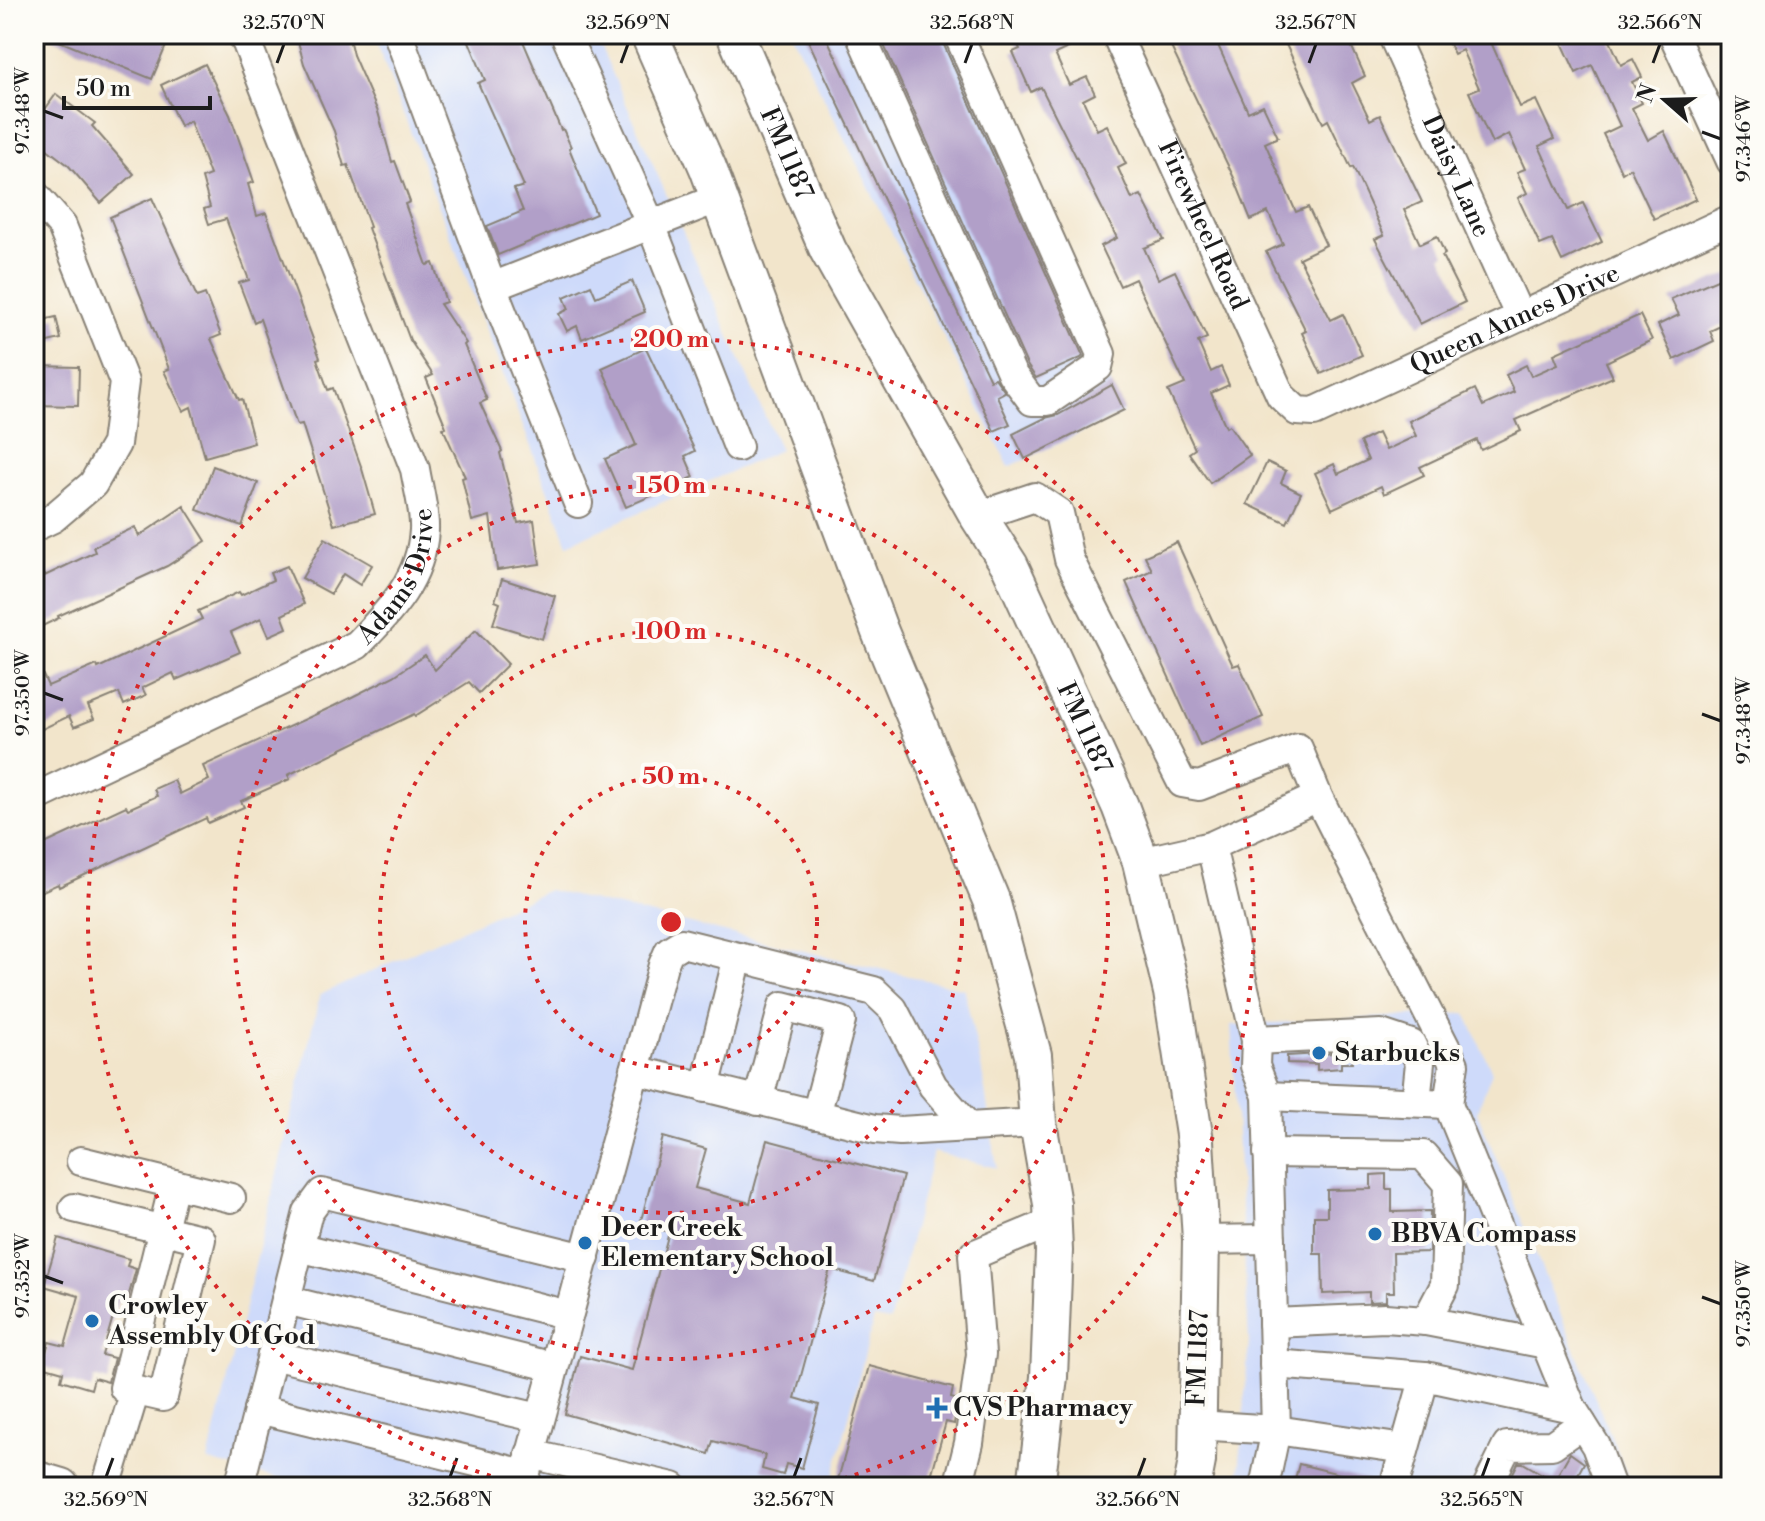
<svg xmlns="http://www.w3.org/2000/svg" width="1765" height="1521" font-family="'Libre Bodoni',serif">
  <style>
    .built { fill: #cedafa }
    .building { fill: #b19fc8 }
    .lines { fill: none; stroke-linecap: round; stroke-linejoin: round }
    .minor-casing { stroke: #878074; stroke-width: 32 }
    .major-casing { stroke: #878074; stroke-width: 40 }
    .minor { stroke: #fff; stroke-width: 28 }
    .major { stroke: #fff; stroke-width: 36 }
    .ticks { fill: none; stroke: #1c1c1c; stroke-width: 3 }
    .ring { fill: none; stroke: #d62828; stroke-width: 4; stroke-dasharray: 4 8 }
    .poi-dot { fill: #1f6fb2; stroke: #fdfcf7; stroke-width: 3 }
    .labels { text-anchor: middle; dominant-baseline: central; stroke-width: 8; stroke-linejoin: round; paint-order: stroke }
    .street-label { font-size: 26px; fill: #1c1c1c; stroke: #fdfcf7 }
    .poi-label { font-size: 26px; font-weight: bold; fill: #1c1c1c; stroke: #fdfcf7; text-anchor: start }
    .centre { fill: #d62828; stroke: #fdfcf7; stroke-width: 4 }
    .ring-label { font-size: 24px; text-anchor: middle; font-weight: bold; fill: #d62828; stroke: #fdfcf7; stroke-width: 8; stroke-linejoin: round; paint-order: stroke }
    .neatline { fill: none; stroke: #1c1c1c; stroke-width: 3 }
    .ticks-label { font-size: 20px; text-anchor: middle; fill: #1c1c1c }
  </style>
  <rect width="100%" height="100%" fill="#fdfcf7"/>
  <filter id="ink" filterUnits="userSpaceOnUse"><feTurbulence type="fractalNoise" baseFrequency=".0125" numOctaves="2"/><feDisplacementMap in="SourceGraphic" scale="16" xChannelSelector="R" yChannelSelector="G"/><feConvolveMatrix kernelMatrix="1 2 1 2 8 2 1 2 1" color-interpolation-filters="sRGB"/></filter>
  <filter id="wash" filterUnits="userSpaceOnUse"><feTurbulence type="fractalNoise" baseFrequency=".006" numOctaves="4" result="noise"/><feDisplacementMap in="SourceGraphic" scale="32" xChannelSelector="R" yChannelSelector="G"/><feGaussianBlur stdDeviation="1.8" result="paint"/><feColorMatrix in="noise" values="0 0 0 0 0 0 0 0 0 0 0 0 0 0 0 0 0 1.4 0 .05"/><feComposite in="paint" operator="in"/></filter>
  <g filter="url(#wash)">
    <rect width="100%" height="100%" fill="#f2e5cb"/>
    <g class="built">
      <polygon points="373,34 595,34 780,450 568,544"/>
      <polygon points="792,34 950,34 1123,413 1009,467"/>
      <polygon points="548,890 964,989 982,1071 997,1168 933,1152 890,1321 874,1318 831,1487 311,1487 208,1461 320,995"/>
      <polygon points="1466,1013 1492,1072 1477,1112 1632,1487 1238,1487 1249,1341 1231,1025"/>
    </g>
    <g id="blocks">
      <g class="building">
        <polygon points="42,34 171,34 152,79"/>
        <polygon points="296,34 348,34 353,55 378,112 392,162 395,161 410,202 405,204 427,265 433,263 446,302 440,304 466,343 464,345 487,400 480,403 502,451 500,453 518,523 534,520 540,564 497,570 490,516 472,521 462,478 465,477 443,428 446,427 426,378 433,375 410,340 368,228 370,227 348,165 344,166 334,131 304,64"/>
        <polygon points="466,34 520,34 561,130 563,129 571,147 569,148 596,214 498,255 487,226 523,211 514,189 524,186 478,83 485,80"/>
        <polygon points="805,34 825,34 990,380 995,378 1005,392 997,396 1010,424 994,431"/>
        <polygon points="879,34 939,34 1083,356 1081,358 1036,378 1027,365"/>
        <polygon points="1013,34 1066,34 1072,46 1055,54 1069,85 1087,77 1095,94 1083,100 1097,130 1107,125 1126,164 1118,168 1132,199 1141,195 1164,240 1144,248 1158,279 1175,271 1207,338 1198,342 1211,372 1221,367 1229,385 1211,393 1226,427 1229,425 1250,455 1210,483 1189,453 1195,449 1168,391 1185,384 1135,279 1120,286 1101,246 1117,238 1041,87 1031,92 1013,52 1020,49"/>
        <polygon points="1192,34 1213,34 1248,112 1263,105 1278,137 1265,143 1296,212 1308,207 1326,245 1299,258 1331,320 1343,314 1362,355 1321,374 1302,333 1306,331 1266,252 1283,244 1268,212 1251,220 1234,178 1170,45"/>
        <polygon points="1281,34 1346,34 1365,76 1352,83 1370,120 1380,115 1422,202 1404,210 1420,244 1437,236 1445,254 1442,256 1465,302 1420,324 1375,239 1384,235 1353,167 1351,168 1328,120 1323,123"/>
        <polygon points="1444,34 1497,34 1489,38 1520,107 1536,100 1554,139 1539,146 1568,210 1583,203 1602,242 1562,261 1552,240 1540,245 1518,198 1527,193 1517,172 1525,169 1509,134 1492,143 1469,92 1479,88 1462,50 1454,54"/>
        <polygon points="1558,34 1607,34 1621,65 1633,59 1642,77 1632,82 1642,103 1632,108 1648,140 1664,131 1696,199 1654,219 1630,168 1622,173 1603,134 1620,126 1592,65 1576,73"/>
        <polygon points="205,64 230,115 254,182 248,184 257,216 266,213 320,358 317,359 328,390 333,388 362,469 375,514 334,525 302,424 297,425 260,319 254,322 239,283 249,280 226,219 209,224 204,209 210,207 202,178 210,175 190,121 180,126 161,85"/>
        <polygon points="56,94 95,123 92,126 134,174 101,203 68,165 34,139 34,125"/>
        <polygon points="152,198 197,297 205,294 221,335 211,339 239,400 242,399 254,443 205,457 191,407 183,411 164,371 169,369 110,217"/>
        <polygon points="1731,273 1731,321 1710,331 1714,341 1674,360 1658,325 1679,315 1671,299"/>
        <polygon points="632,281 645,312 582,339 577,326 567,331 559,314 569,309 564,297 591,285 596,297"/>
        <polygon points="1640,315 1652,340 1606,362 1613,377 1516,420 1521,431 1481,450 1477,440 1420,467 1424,475 1384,494 1381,486 1332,509 1315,473 1334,464 1338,474 1368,460 1360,442 1378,433 1386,450 1416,436 1409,421 1475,389 1483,406 1514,392 1506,375 1526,365 1531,376 1558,364 1554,354"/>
        <polygon points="56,317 61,339 34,345 34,322"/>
        <polygon points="646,348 695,451 685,456 694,477 626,507 605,459 636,445 602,368"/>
        <polygon points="34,366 79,367 78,406 34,405"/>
        <polygon points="1112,385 1124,410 1025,459 1013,434 1045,418 1058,415"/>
        <polygon points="1267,462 1286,471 1281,483 1301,493 1287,523 1247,504"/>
        <polygon points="213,466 258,483 242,526 197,510"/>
        <polygon points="184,506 206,541 167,566 58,616 59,618 34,630 34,581 95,552 93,547 135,527 139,536"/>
        <polygon points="325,538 372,565 360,585 343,574 331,594 302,578"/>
        <polygon points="1177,542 1233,666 1239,664 1263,717 1200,746 1126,582 1152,570 1145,556"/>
        <polygon points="287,566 304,604 282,615 287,628 269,636 261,618 231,632 240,652 176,680 173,673 142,688 146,695 124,705 119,693 88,706 94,719 74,727 69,716 34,733 34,656 48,686 97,665 98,668 202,619 198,611 239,592 241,595 273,580 270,573"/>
        <polygon points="502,579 555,596 542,639 493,624 500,603 495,601"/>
        <polygon points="476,630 508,664 479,693 469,682 415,716 414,714 288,775 290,779 241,801 244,807 208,823 206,818 59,887 58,884 34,895 34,849 126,806 128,809 157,796 154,789 174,780 180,794 209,780 203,766 334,706 394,676 425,655 435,670"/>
        <polygon points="1352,1052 1352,1063 1341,1063 1341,1068 1317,1070 1317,1064 1287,1063 1287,1056"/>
        <polygon points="663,1137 706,1149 695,1188 750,1203 767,1140 903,1176 874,1281 830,1269 795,1398 819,1405 802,1468 786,1464 783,1475 762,1469 765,1455 713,1441 709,1454 565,1414 580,1356 632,1370 669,1232 640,1224"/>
        <polygon points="1386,1174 1386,1189 1392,1189 1392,1212 1430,1211 1429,1252 1393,1253 1394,1292 1386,1292 1386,1301 1369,1302 1369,1292 1323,1294 1322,1254 1314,1254 1314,1216 1327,1216 1327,1190 1371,1189 1371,1175"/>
        <polygon points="58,1238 129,1259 127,1266 136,1269 128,1298 119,1296 102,1355 114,1358 108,1382 94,1378 91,1389 61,1380 63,1372 42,1366 49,1342 65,1346 79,1296 44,1286"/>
        <polygon points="869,1366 953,1388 951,1398 958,1400 954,1424 946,1422 928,1487 836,1487"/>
        <polygon points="1570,1453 1584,1463 1571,1487 1506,1487 1518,1463 1523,1463 1554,1481"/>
        <polygon points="1299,1464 1368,1481 1367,1487 1293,1487"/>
      </g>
    </g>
  </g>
  <g filter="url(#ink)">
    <use href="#blocks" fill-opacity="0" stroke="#878074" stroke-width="2"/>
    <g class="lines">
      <defs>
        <g id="minor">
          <polyline points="398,34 492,287 578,503"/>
          <polyline points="565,34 651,225 738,447"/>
          <polyline points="860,34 1012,374 1032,401 1048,401 1098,367 1101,354 958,34"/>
          <path id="s1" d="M1116,34L1281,396L1297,411L1314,412L1731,219"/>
          <path id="s2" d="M1392,34L1520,317"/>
          <polyline points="1673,34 1731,161"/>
          <polyline points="34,194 62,226 124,382 116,444 93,484 53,518 34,527"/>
          <polyline points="492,287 719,198"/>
          <polyline points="978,516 1035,497 1059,513 1069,559 1182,783 1199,786 1298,748 1318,797 1211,846 1256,1040 1255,1066 1267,1096 1276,1430 1197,1425"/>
          <path id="s3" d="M34,798L357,645C390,611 421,580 424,530C425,511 418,488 415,469L246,41L240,34"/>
          <polyline points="1141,862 1211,846"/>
          <polyline points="1256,1040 1381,1034 1411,1044 1420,1063 1416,1102"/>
          <polyline points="635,1070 663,965 669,951 682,943 874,991 893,1009 933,1086 967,1125"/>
          <polyline points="705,1088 738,957"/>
          <polyline points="1267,1096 1448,1104 1454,1064 1318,797"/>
          <polyline points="758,1101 783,1006 841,1021 816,1115"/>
          <polyline points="1448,1104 1572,1408"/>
          <polyline points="1268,1153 1423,1155 1448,1184 1445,1285 1426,1321"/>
          <polyline points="81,1161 231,1198"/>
          <polyline points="74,1208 201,1239 163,1397 124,1388 174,1184"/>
          <polyline points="1201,1240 1271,1239"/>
          <polyline points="299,1247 568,1315"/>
          <polyline points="286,1300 554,1367"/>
          <polyline points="1273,1323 1385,1318 1426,1321 1546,1344"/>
          <polyline points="272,1355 539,1418"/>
          <polyline points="1274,1364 1425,1376"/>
          <polyline points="258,1409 525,1474"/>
          <polyline points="530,1454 673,1487"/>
          <polyline points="106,1487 135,1391"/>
          <polyline points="239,1487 308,1212 322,1193 585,1258"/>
          <polyline points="522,1487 635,1070 875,1129 900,1131 1038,1123"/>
          <polyline points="958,1487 969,1443 981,1354 973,1255 1052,1222"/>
          <polyline points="1264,1487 1276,1430 1404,1449"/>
          <polyline points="1394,1487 1425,1376 1572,1408 1596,1446 1611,1487"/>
          <polyline points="1487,1487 1507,1446 1552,1445 1582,1424"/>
        </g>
        <g id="major">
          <polyline points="649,34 708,168 880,632 991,900 1033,1055 1038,1123 1052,1204 1054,1251 1049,1377 1036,1487"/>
          <path id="s4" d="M735,34L828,250L978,516L1010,566L1120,806L1141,862L1172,992L1195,1141L1201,1240L1197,1461L1192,1487"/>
          <polyline points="34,1479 61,1487"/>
        </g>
      </defs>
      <use href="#minor" class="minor-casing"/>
      <use href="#major" class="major-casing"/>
      <use href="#minor" class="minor"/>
      <use href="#major" class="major"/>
    </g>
  </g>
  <path class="ticks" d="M277,63L284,44M621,63L628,44M965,63L972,44M1309,63L1316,44M1653,63L1660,44M44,111L63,118M1702,132L1721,139M44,693L63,700M1702,714L1721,721M44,1276L63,1283M1702,1297L1721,1304M106,1477L113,1458M450,1477L457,1458M794,1477L801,1458M1138,1477L1145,1458M1482,1477L1489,1458"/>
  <g class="ring">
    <circle cx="671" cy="922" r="146"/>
    <circle cx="671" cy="922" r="291"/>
    <circle cx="671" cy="922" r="437"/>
    <path d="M525 1486A583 583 0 1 1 817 1486"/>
  </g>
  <g class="poi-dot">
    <circle cx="1319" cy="1053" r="8"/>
    <circle cx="1375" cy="1234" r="8"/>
    <circle cx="585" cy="1243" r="8"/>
    <circle cx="92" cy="1321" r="8"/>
    <path d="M933 1396h8v8h8v8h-8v8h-8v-8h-8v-8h8z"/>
  </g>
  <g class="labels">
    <g class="street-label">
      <text stroke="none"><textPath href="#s4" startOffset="130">FM 1187</textPath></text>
      <text stroke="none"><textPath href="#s2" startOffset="156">Daisy Lane</textPath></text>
      <text stroke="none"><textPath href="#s1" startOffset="210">Firewheel Road</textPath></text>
      <text stroke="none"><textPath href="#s1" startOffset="658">Queen Annes Drive</textPath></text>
      <text stroke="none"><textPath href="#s3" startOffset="440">Adams Drive</textPath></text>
      <text stroke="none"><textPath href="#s4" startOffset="778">FM 1187</textPath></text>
      <text transform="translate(1198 1358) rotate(-88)">FM 1187</text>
    </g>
    <g class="poi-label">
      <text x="1335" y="1053">Starbucks</text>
      <text x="601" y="1228">Deer Creek<tspan x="601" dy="30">Elementary School</tspan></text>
      <text x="1391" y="1234">BBVA Compass</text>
      <text x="108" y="1306">Crowley<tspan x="108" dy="30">Assembly Of God</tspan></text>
      <text x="953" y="1408">CVS Pharmacy</text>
    </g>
  </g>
  <circle cx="671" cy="922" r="12" class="centre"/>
  <g class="ring-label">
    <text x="671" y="347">200 m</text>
    <text x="671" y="493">150 m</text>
    <text x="671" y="639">100 m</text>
    <text x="671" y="784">50 m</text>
  </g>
  <rect width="1765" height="1521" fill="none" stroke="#fdfcf7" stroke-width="88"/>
  <g transform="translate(1665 100) rotate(290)" stroke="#fdfcf7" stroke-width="6" paint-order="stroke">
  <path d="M0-6L14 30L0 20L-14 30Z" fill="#1c1c1c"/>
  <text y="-12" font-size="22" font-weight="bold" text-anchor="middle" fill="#1c1c1c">N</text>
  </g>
  <path d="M64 96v12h146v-12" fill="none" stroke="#1c1c1c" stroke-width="4"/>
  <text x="76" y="96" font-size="24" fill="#1c1c1c" stroke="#fdfcf7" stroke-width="6" paint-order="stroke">50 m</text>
  <rect x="44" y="44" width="1677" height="1433" class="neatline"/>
  <g class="ticks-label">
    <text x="284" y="29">32.570°N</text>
    <text x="628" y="29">32.569°N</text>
    <text x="972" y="29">32.568°N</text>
    <text x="1316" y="29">32.567°N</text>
    <text x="1660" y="29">32.566°N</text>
    <text transform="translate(22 111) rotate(-90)" y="7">97.348°W</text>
    <text transform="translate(1743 139) rotate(-90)" y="7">97.346°W</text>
    <text transform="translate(22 693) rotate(-90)" y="7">97.350°W</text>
    <text transform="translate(1743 721) rotate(-90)" y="7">97.348°W</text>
    <text transform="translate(22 1276) rotate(-90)" y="7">97.352°W</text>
    <text transform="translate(1743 1304) rotate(-90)" y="7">97.350°W</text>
    <text x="106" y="1506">32.569°N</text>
    <text x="450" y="1506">32.568°N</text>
    <text x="794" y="1506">32.567°N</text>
    <text x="1138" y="1506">32.566°N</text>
    <text x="1482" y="1506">32.565°N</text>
  </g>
</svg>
